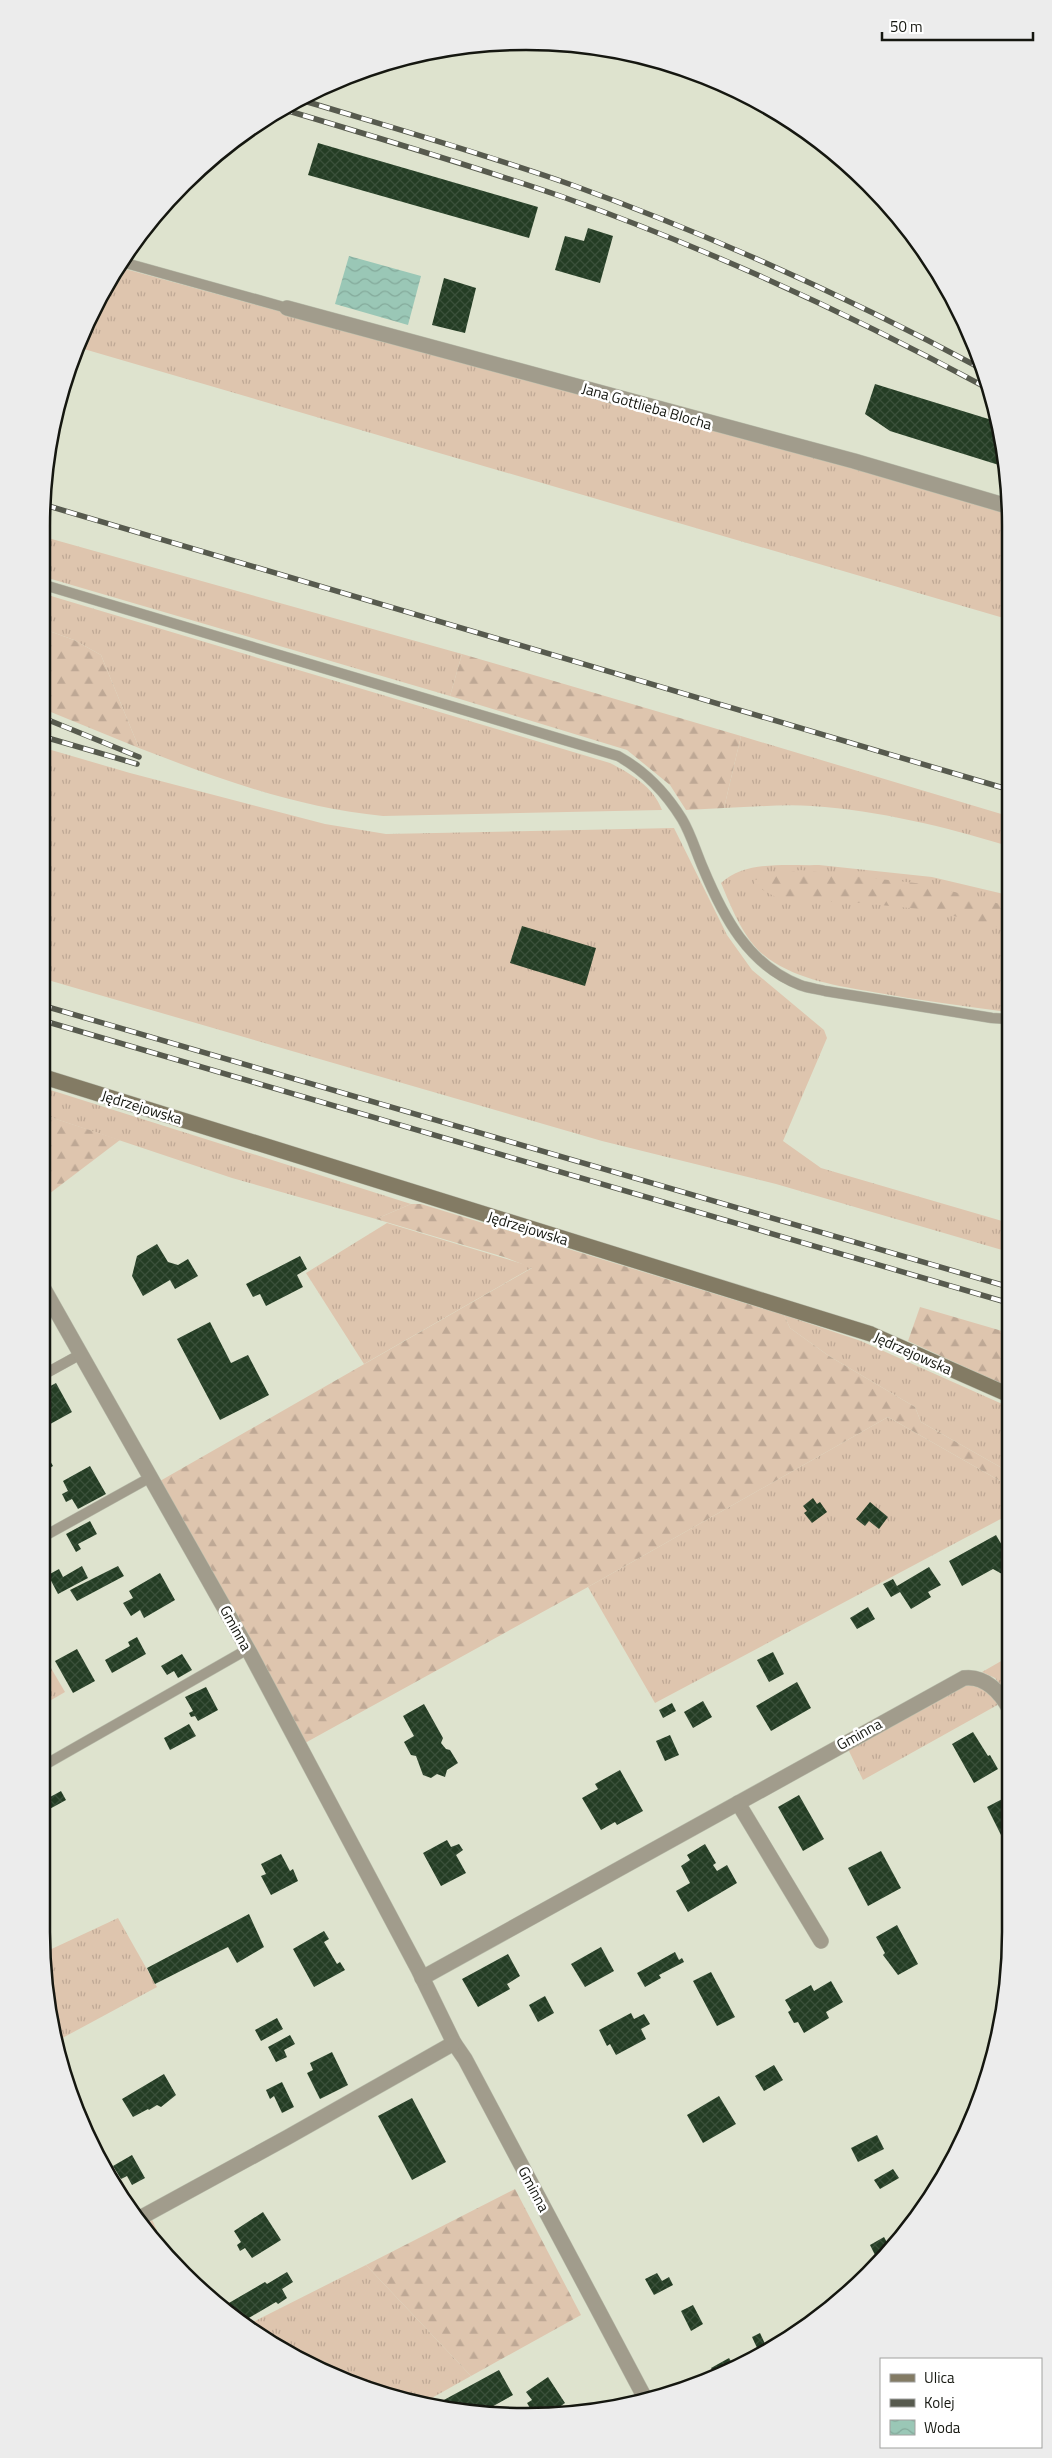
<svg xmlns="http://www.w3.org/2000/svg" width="1052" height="2458" font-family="'Titillium Web',sans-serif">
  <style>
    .grass { fill: url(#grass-tufts) }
    .forest { fill: url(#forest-firs) }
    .water { fill: url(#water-waves) }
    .building { fill: url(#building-cross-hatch) }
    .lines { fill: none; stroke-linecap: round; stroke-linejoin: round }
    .lane-casing { stroke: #babeac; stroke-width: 11 }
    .street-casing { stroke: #babeac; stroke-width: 16 }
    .secondary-casing { stroke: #babeac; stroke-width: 16 }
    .lane { stroke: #a19c8c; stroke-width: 10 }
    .street { stroke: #a19c8c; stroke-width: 15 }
    .secondary { stroke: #837b64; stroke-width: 15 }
    .rail-casing { stroke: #575a4e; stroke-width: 5.5 }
    .rail { stroke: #fff; stroke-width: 4; stroke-dasharray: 11; stroke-linecap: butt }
    .labels { text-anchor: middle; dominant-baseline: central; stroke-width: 5; stroke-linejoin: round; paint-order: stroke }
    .street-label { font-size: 15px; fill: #151710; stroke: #fff }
    .rim { fill: none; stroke: #151710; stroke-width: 2.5 }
  </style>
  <defs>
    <pattern id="grass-tufts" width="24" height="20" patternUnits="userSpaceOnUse" patternTransform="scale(1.25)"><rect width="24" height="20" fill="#dec5ae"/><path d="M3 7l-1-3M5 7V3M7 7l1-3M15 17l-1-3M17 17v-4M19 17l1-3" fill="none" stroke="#bea895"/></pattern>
    <pattern id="forest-firs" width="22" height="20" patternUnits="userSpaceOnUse" patternTransform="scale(1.25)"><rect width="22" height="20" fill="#dec5ae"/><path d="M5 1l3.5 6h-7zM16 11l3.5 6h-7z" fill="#bea895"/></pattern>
    <pattern id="water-waves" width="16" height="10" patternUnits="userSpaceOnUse" patternTransform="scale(1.25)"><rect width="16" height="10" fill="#9ac7b6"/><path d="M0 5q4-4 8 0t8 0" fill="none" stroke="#84aa9b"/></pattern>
    <pattern id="building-cross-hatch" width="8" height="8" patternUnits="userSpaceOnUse" patternTransform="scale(1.25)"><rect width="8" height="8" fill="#243d24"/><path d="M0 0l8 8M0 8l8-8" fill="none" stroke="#3a503a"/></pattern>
  </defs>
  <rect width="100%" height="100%" fill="#dee3ce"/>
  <g class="grass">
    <polygon points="118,267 1007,510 1007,619 77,347 106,283"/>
    <polygon points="41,536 462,654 450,696 41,576"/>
    <path d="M41,593L610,763C631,774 653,786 662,810L383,816C298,808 219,779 139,748L101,655L74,640L41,628Z"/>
    <path d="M741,736L1008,816V846C942,826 881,811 812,806C783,804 753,807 724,808Z"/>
    <polygon points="41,747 130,773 325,824 386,834 674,828 727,935 752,970 824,1030 827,1038 783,1141 821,1168 1009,1223 1009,1252 776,1184 602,1141 41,978"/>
    <path d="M819,865L932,877L1008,895V1012C963,1006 918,1000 873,992C838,986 799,980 769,959C745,943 732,909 721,883C746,860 787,866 819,865Z"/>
    <polygon points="41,1087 411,1204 376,1219 232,1178 41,1114"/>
    <polygon points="387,1223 533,1267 364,1364 306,1273"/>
    <polygon points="784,1315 861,1341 1009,1407 1009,1472 921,1422 915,1407 829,1356 790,1328"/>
    <polygon points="888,1417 1009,1486 1010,1514 655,1703 588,1587"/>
    <polygon points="41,1651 65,1692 41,1706"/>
    <polygon points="1010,1656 1010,1696 995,1678 982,1672"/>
    <polygon points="968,1685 986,1689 1001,1703 863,1780 847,1747 960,1686"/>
    <polygon points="118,1918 157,1987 55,2042 51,2026 43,1953"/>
    <polygon points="151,2217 169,2259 141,2223"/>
    <polygon points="366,2265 471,2376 421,2404 284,2352 247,2325"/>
  </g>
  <g class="forest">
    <polygon points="41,628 74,640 101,655 139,748 41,708"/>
    <polygon points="462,654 741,736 724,808 686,810 670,785 627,750 450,696"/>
    <polygon points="800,870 924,884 1008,906 1008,929 929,910 861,903 781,900 754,885 755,880"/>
    <polygon points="41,1114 120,1140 41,1200"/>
    <polygon points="411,1204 421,1204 784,1315 790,1328 829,1356 915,1407 921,1422 1009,1472 1009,1486 888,1417 588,1587 305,1743 160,1481 532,1268 504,1257 376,1219"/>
    <polygon points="920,1307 1009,1333 1009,1387 908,1341"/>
    <polygon points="515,2189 581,2315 471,2376 366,2265"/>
  </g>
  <polygon class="water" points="349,256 421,276 408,325 335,304"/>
  <g class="building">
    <polygon points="318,143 538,207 529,238 308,175"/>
    <polygon points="588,228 613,236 600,283 555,270 565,236 584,241"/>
    <polygon points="444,278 476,288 465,333 432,325"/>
    <polygon points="875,384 995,421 1005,456 1002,466 890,431 865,414"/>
    <polygon points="522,926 596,948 585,986 510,963"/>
    <polygon points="157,1244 168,1262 178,1265 188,1259 198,1276 175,1289 170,1280 143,1296 132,1276 137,1256"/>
    <polygon points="300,1256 307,1269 297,1275 303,1287 266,1306 260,1294 253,1297 246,1284"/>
    <polygon points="210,1322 231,1363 248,1355 269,1395 220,1420 177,1339"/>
    <polygon points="56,1383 72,1412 43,1428 41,1391"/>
    <polygon points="46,1454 53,1466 41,1473 41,1457"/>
    <polygon points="90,1466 106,1494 78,1509 72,1499 66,1502 62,1494 68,1491 63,1481"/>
    <polygon points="813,1498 817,1504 820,1502 827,1512 812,1523 804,1513 807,1511 803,1506"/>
    <polygon points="870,1502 888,1517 879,1529 869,1521 865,1526 856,1519"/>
    <polygon points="90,1521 97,1534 78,1544 81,1549 76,1552 66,1534"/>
    <polygon points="996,1535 1010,1559 1010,1570 1002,1574 993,1569 962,1586 949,1561"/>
    <polygon points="82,1566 88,1578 58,1594 48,1575 59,1569 63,1577"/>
    <polygon points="118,1566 124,1576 77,1601 70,1590"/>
    <polygon points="929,1567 941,1585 928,1592 931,1597 911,1609 900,1592 891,1597 883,1584 893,1579 897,1586"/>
    <polygon points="160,1573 175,1600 144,1618 140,1610 131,1616 123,1603 133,1598 129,1591"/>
    <polygon points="868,1607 875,1619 857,1629 850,1618"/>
    <polygon points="137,1637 146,1654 112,1673 105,1660 130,1646 128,1642"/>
    <polygon points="77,1649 95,1681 73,1693 55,1661"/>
    <polygon points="773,1652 784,1674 769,1682 757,1660"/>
    <polygon points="182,1654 192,1670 178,1678 174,1671 167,1675 161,1666"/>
    <polygon points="797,1682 811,1708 771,1731 756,1706"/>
    <polygon points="206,1687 218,1710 198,1721 195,1716 191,1717 189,1713 193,1711 185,1697"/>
    <polygon points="703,1701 712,1717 693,1728 684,1712"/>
    <polygon points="672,1703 676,1711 663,1718 659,1710"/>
    <polygon points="424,1704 443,1738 441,1743 446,1749 450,1750 458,1763 447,1770 445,1777 437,1774 431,1778 423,1775 416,1756 411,1755 404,1742 414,1736 403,1716"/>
    <polygon points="189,1724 196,1736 170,1750 164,1738"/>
    <polygon points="973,1732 988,1756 990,1755 998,1769 974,1783 952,1744"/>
    <polygon points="670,1735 679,1755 665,1761 656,1741"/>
    <polygon points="620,1770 643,1811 617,1825 615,1822 601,1830 582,1798 598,1789 595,1784"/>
    <polygon points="61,1791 66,1800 46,1811 41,1802"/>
    <polygon points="799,1795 824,1839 803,1851 778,1807"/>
    <polygon points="1010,1795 1010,1835 1003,1839 987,1807"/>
    <polygon points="447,1840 451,1847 459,1844 463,1850 456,1855 466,1873 441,1886 423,1853"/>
    <polygon points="705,1844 716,1863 713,1865 717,1871 727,1865 737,1883 688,1912 676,1891 690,1883 681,1866 690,1860 687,1855"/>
    <polygon points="881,1851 901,1888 868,1906 848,1868"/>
    <polygon points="281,1854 290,1871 293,1869 298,1881 271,1895 261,1876 266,1874 261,1864"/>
    <polygon points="249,1914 264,1947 237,1963 228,1947 155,1984 147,1968"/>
    <polygon points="897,1925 918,1964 898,1975 883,1955 885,1953 876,1937"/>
    <polygon points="324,1931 329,1939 324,1942 337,1964 340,1962 345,1970 314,1987 293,1949"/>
    <polygon points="601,1947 614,1971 585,1987 571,1964"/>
    <polygon points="675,1952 679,1960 682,1958 684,1962 659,1975 661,1978 645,1987 637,1973"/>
    <polygon points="508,1954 520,1976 507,1984 510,1989 478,2007 462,1979"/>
    <polygon points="711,1972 735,2017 717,2026 693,1981"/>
    <polygon points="831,1981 843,2002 826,2012 829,2018 804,2033 798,2022 794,2023 788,2012 791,2010 785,2000 811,1985 814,1991"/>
    <polygon points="545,1996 554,2013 538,2022 529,2005"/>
    <polygon points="631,2013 634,2019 644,2014 650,2024 641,2029 646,2039 616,2055 610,2044 607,2046 599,2030"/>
    <polygon points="277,2018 283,2029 261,2041 255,2030"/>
    <polygon points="290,2035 295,2044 284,2050 287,2057 276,2062 268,2047"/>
    <polygon points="332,2052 348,2085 320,2099 307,2073 313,2070 310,2063"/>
    <polygon points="774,2065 783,2080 764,2091 755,2076"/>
    <polygon points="164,2074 176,2095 161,2107 157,2105 149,2110 148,2109 133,2117 122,2099"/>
    <polygon points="282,2082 294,2107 282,2113 274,2096 270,2099 266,2090"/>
    <polygon points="719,2096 736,2124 703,2143 687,2115"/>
    <polygon points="412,2098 446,2162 412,2180 378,2116"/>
    <polygon points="877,2135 884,2149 858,2162 851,2148"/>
    <polygon points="132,2155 145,2178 132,2185 127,2176 121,2179 113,2166"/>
    <polygon points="893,2169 899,2178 880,2189 874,2180"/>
    <polygon points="263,2212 281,2240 252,2258 245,2248 240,2251 237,2245 241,2242 234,2231"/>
    <polygon points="884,2237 891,2250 878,2261 870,2245"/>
    <polygon points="287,2272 293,2282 282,2289 287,2298 278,2304 276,2302 242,2322 222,2307 265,2282 267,2284"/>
    <polygon points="657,2273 662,2281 669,2277 673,2285 654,2295 645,2279"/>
    <polygon points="693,2305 703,2324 691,2331 681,2311"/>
    <polygon points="760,2333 766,2346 758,2350 752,2337"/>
    <polygon points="729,2358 735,2368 716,2378 711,2368"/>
    <polygon points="499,2370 513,2395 488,2409 486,2405 473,2412 431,2407"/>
    <polygon points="548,2377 565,2403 548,2415 535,2416 527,2403 532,2400 526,2392"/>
  </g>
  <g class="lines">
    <defs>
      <g id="lane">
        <polyline points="122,262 287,308"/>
        <path d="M41,584L618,756C645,771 666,793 682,819C691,834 696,852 703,868C723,916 748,965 800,985C808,988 817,989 825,991L992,1018L1008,1019"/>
        <polyline points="41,1376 81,1354"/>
        <polyline points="41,1538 151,1477"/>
        <polyline points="41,1767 248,1649"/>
      </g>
      <g id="street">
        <polyline points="287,308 854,461 1007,506"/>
        <polyline points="41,1284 251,1655 418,1969 454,2043 465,2059 646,2400"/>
        <polyline points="738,1803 821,1941"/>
        <path d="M422,1978C603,1879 783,1777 964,1678C985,1675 1001,1693 1010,1710"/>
        <polyline points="138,2219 288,2137 454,2043"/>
      </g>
      <polyline id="secondary" points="41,1076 871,1334 1009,1395"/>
    </defs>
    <use href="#lane" class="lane-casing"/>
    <use href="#street" class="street-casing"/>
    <use href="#secondary" class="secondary-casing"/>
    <use href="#lane" class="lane"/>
    <use href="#street" class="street"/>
    <use href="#secondary" class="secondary"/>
    <defs>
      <g id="rail">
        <path d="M298,99C390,127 482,153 572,185C713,236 850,298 982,369"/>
        <path d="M282,109C376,137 470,165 563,197C709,249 850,314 987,388"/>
        <polyline points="45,505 1007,789"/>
        <polyline points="41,717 139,757"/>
        <polyline points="41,736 137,764"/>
        <polyline points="41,1005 1009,1287"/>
        <polyline points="41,1020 1009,1303"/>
      </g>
    </defs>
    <use href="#rail" class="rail-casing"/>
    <use href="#rail" class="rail"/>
  </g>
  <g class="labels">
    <g class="street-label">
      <text transform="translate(647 406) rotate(16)">Jana Gottlieba Blocha</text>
      <text transform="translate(142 1107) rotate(17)">Jędrzejowska</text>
      <text transform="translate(528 1228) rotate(17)">Jędrzejowska</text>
      <text transform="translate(913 1353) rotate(24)">Jędrzejowska</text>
      <text transform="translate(236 1628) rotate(61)">Gminna</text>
      <text transform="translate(859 1734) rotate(-29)">Gminna</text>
      <text transform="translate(534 2189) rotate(62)">Gminna</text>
    </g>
  </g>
  <path d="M0 0H1052V2458H0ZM526 50H526A476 476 0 0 1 1002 526V1932A476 476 0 0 1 526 2408H526A476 476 0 0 1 50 1932V526A476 476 0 0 1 526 50Z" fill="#ececec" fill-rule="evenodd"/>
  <path class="rim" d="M526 50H526A476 476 0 0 1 1002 526V1932A476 476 0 0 1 526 2408H526A476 476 0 0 1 50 1932V526A476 476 0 0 1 526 50Z"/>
  <rect x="880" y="2358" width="162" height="90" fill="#ffffff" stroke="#a1a29f"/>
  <rect x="890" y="2374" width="25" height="8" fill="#837b64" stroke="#a1a29f"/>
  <text x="924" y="2383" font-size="15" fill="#151710">Ulica</text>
  <rect x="890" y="2399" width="25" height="8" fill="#575a4e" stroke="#a1a29f"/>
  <text x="924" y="2408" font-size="15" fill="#151710">Kolej</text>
  <rect x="890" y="2420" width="25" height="15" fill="url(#water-waves)" stroke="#a1a29f"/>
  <text x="924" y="2433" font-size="15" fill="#151710">Woda</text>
  <path d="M882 32v8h151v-8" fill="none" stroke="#151710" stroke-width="2.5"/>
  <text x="890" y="32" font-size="15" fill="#151710" stroke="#ffffff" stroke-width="4" paint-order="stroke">50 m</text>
</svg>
